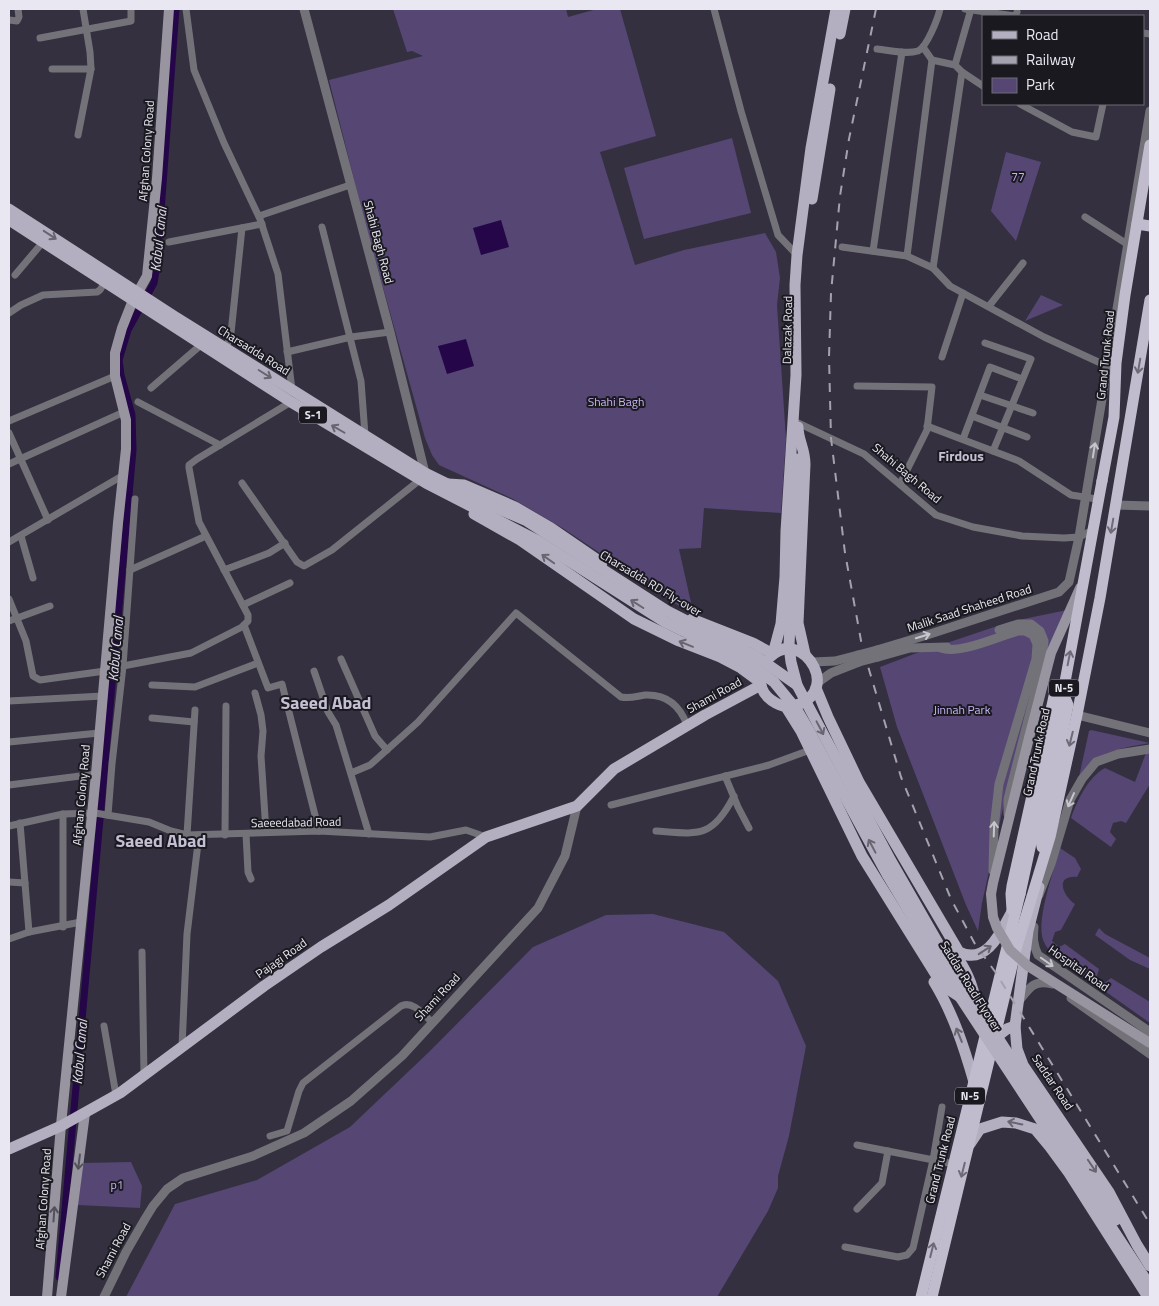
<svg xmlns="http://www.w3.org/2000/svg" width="1159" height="1306" font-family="'Titillium Web',sans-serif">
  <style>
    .green { fill: #554674 }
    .water { fill: #250648 }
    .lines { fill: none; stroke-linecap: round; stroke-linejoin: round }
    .canal { stroke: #250648; stroke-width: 7 }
    .minor { stroke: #747279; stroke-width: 7 }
    .tertiary { stroke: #747279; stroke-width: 9 }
    .secondary { stroke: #9895a1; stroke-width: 10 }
    .primary { stroke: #b4afc0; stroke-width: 11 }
    .trunk { stroke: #c0bcce; stroke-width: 11 }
    .rail { stroke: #a4a2ae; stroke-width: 2; stroke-dasharray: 9 9; stroke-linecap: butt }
    .tertiary-bridge { stroke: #747279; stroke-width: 9 }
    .secondary-bridge { stroke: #9895a1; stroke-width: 10 }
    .primary-bridge { stroke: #b4afc0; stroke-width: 11 }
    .trunk-bridge { stroke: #c0bcce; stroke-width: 11 }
    .oneway { stroke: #686470 }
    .oneway2 { stroke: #6e6a77 }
    .oneway3 { stroke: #c6c4cd }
    .oneway4 { stroke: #53515a }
    .labels { text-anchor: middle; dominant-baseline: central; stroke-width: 4; stroke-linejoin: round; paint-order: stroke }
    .shield { fill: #1b1920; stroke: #aba9b2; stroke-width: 1 }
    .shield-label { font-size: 11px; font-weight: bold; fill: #e9e7f1 }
    .street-label { font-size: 12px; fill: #e9e7f1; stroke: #1b1920 }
    .park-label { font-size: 12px; fill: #c6b4f0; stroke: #1b1920 }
    .water-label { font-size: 14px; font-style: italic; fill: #e0daef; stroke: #1b1920 }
    .neighbourhood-label { font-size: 14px; font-weight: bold; fill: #c4bfd3; stroke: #1b1920 }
    .district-label { font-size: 18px; font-weight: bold; fill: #c4bfd3; stroke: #1b1920 }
  </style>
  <rect width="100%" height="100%" fill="#34303f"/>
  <g class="green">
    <polygon points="393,9 566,9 568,17 597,9 620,9 656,136 600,152 635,265 684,250 765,233 776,252 780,278 777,305 786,439 781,513 704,508 701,548 679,549 694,616 564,529 513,499 439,465 432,455 425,438 364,219 329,80 423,56 412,51 407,52"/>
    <polygon points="732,138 751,213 644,239 624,168"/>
    <polygon points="1006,152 1041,162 1016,241 991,211"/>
    <polygon points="1041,295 1063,305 1025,321"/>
    <polygon points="1067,610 1010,777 982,903 978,931 966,905 897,727 880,667 914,654 1009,622"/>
    <path d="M1091,730L1150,743C1121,748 1096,751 1079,777L1089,731Z"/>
    <path d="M1150,752V784L1126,823L1121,821L1113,823L1110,832L1116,839L1111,847L1071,818C1077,801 1088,777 1105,768L1135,782L1146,753Z"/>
    <path d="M1060,848L1075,858L1081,869L1077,877C1055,875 1062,895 1075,904L1061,930L1055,932L1052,941L1059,947L1065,944L1099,969L1097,976L1101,982H1106L1111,978L1150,1002V1023L1058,958C1051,954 1046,947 1043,940C1036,919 1054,870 1060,848Z"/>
    <polygon points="653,914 724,932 778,981 806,1046 789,1136 778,1176 778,1188 768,1211 717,1297 126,1297 175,1204 257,1180 350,1127 430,1051 533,947 606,915"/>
    <polygon points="1099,928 1105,934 1150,958 1150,969 1130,960 1095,935"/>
    <polygon points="131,1162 142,1186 140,1208 77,1205 81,1163"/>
  </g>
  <g class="water">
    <polygon points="501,220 509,247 481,255 473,228"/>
    <polygon points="466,339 474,366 447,374 438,346"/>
  </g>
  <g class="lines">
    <polyline class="canal" points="59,1277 133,450 132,415 121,375 119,360 128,330 154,283 157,265 176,9"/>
    <g class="minor">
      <polyline points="186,9 194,70 224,143 260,219 278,274 292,390"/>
      <polyline points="714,9 741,111 778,235 798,256"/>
      <polyline points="965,9 1015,16 1017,12"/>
      <polyline points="9,20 17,21 19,17 18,9"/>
      <polyline points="1143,33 1150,34"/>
      <polyline points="40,38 131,21 131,9"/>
      <path d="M877,49C889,50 906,55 918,51C927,47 938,18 940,9"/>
      <polyline points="932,60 955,65 962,72 933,268"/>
      <polyline points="955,65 971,9"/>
      <polyline points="52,69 91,69"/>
      <polyline points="962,72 983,86"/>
      <polyline points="1020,104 1072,132 1096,137 1103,104"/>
      <polyline points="78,135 91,69 90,52 83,9"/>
      <polyline points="259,216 350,185"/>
      <polyline points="1085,217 1127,244"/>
      <polyline points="322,227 361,381 365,435"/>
      <polyline points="169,242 262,224"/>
      <polyline points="842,247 907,256 933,268 950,286 1044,337 1107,366"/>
      <polyline points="873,251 902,52"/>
      <polyline points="907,256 932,60 923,47"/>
      <polyline points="15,275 43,242"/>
      <polyline points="989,306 1023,263"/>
      <polyline points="9,313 21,305 43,295 97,292 100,290 105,282"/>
      <polyline points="985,343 1031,359 993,451"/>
      <polyline points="226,349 231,333 242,228"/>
      <polyline points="287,352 351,337 390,332"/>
      <polyline points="942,357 963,293"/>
      <polyline points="857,386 932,387 927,430 900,484"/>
      <polyline points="151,388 202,344"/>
      <polyline points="980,395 1033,413"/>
      <polyline points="138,402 220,445"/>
      <polyline points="972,416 1027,437"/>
      <polyline points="9,421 115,376"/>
      <polyline points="798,423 864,454 936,515 973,527 1022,536 1064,538 1079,537 1091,531"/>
      <polyline points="927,426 1019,461 1071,495 1097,499"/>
      <polyline points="9,433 48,520"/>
      <polyline points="963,439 990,367 1022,379"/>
      <polyline points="9,464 124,412"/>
      <polyline points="242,483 297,562 304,566 332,550 421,479"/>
      <polyline points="21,536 33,578"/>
      <polyline points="9,542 122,476"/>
      <polyline points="130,570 206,536"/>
      <polyline points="224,570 269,553 285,543"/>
      <polyline points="9,599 26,641 33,676 40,680 105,671"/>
      <polyline points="243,605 290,583"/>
      <polyline points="9,621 50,606"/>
      <polyline points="244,625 268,688 282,684 319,831"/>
      <polyline points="341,659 375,736 387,750"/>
      <polyline points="123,666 191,653 242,627 248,621 248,615 199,522 189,468 189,465 197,459 291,402"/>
      <polyline points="314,671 328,712 336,725 369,834"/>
      <polyline points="152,685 195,687 258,663"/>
      <polyline points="255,693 261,715 263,731 261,756 266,832"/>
      <polyline points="9,701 103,696"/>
      <polyline points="152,718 194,722"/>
      <polyline points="9,742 99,733"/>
      <path d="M351,773L370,765L418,722L516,613L621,697C630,699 637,696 645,695C667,694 680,706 687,725"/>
      <polyline points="725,776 738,807 749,828"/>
      <polyline points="9,785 96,774"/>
      <polyline points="611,805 769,765 810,750"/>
      <polyline points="108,815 112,764 123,666 135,499"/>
      <polyline points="20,823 29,932"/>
      <polyline points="9,826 63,814 95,813 149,822 171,831 187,835 319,831 430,837 466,830 486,837"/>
      <path d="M656,831C698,834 712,839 734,796"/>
      <polyline points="246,834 248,872 251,879"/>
      <polyline points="187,835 195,710"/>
      <polyline points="225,835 226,706"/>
      <polyline points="9,882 25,883"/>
      <polyline points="63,927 63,814"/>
      <polyline points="9,939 29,932 81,922"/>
      <polyline points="142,952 144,1075"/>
      <polyline points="104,1026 116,1095"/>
      <polyline points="182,1047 187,934 199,835"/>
      <path d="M270,1136L287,1131L299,1091L303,1083L401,1006C413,1000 424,1015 432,1022"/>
      <polyline points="857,1145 954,1164"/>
      <polyline points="857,1209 882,1183 888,1151"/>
      <polyline points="845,1247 898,1257 907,1255 913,1248 933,1160 942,1107"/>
    </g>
    <g class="tertiary">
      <polyline points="304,9 390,332 425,473"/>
      <polyline points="1116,505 1150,506"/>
      <polyline points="999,630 1018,624 1031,624 1040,631 1044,641 1041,669 1008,799 1008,814"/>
      <path d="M941,648C959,655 999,636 1018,631H1025L1033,635L1037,644L1036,659L999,784L994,828L993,871"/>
      <polyline points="877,650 927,635 1059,592 1069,582 1079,537 1150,111"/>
      <polyline points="878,657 910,648 947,647"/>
      <polyline points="813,662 835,661 858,655"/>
      <polyline points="817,683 831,673 859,662"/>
      <polyline points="1077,715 1150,733"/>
      <polyline points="1039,895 1051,864 1070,800 1082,779 1096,762 1118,754 1150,749"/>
      <path d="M1034,927C1033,938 1033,945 1038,955L1150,1032"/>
      <polyline points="1071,998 1150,1054"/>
      <path d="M1019,1001C1029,988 1034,979 1052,984"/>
      <polyline points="104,1297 126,1252 145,1219 153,1206 167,1189 183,1178 253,1156 304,1133 351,1101 402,1056 538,908 565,856 577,806"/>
    </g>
    <g class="secondary">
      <polyline points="138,292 147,276 157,178 169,9"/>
      <polyline points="1029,738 1051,653 1080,588"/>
      <polyline points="47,1297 61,1125 96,774 118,523 126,449 126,420 115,376 115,353 122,328 133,300"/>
      <polyline points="61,1297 85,1113"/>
    </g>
    <g class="primary">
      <polyline points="840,34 845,9"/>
      <polyline points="812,199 830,89"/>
      <polyline points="9,209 174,316 425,473 490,505"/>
      <polyline points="9,220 291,402 426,483 486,514"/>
      <path d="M798,427C798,440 805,449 805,464L798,623L805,654"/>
      <polyline points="448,484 464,485 515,507 551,528 602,563"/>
      <polyline points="474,514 520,540 634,619 679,641 720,657 741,668 760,682"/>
      <polyline points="692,619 753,643 773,654 781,624 785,577 786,531 796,375 795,285 797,255 811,148 836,9"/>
      <path d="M770,657C804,624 848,700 786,707"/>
      <path d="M760,678C760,694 772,703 786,707L801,731L862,856L943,986L960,997"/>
      <path d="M816,688L828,717L859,782L959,952C989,967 1003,926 1014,908"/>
      <polyline points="1039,887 1028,931 1015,1026 1017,1049 1023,1065 1109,1192 1137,1245 1150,1266"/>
      <path d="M952,948C963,966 974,983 975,1003"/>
      <path d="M934,982C953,1013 964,1047 974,1082"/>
      <polyline points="994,1039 1007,1029 1015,1026"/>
      <polyline points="970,1144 980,1129 1002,1122 1016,1123 1035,1129 1050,1147 1069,1173 1148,1297"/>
      <polyline points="9,1149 61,1126 120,1093 264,986 321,947 389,905 486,837 577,806 614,769 705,715 761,685"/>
    </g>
    <g class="trunk">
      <polyline points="1137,224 1150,226"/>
      <polyline points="1102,481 1114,417 1116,363 1125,295 1150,145"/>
      <polyline points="1012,910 1011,894 1012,886 1053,701 1054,696 1058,694 1065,698 1068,705 1041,840 1042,847"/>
      <polyline points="921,1297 1020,894"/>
      <polyline points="932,1297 1016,949 1050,837 1077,715 1100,598 1150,300"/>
    </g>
    <polyline class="rail" points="876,9 849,139 840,196 831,293 829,357 831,438 845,553 862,646 901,777 951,899 975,944 996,973 1150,1224"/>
    <g class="tertiary-bridge">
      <polyline points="858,655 877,650"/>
      <polyline points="859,662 878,657"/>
    </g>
    <polyline class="secondary-bridge" points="1029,738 993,883 991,894 993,917 997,928 1010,950 1028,966 1150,1043"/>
    <g class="primary-bridge">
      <polyline points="797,459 789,646 791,662 797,685 891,861 950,964 1116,1220"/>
      <polyline points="490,505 527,521 667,611 757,657 797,685"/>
      <polyline points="486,514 538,541 665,622 729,653 752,666 774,682 797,710 807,727 888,876 960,997 1150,1286"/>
    </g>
    <polyline class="trunk-bridge" points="1020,894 1060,709 1102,481"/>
  </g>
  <defs><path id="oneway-shaft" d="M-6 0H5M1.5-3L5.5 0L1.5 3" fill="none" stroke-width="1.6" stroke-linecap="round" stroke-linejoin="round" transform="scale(1.25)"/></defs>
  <g class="oneway">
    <use href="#oneway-shaft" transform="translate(50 235) rotate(33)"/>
    <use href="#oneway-shaft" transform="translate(265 374) rotate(32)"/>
    <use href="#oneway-shaft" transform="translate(338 429) rotate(-150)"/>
    <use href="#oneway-shaft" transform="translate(548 559) rotate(-145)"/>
    <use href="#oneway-shaft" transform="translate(637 604) rotate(-148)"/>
    <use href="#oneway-shaft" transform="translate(686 644) rotate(-158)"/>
    <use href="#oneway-shaft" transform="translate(820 728) rotate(62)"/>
    <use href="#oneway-shaft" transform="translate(872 846) rotate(-118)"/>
    <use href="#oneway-shaft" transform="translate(985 950) rotate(-33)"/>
    <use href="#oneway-shaft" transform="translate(959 1035) rotate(-112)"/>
    <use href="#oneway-shaft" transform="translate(1015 1123) rotate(-169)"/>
    <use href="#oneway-shaft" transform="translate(1092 1166) rotate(56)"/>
  </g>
  <g class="oneway2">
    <use href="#oneway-shaft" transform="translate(1139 366) rotate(100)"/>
    <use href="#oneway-shaft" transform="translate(1112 526) rotate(100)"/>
    <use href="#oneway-shaft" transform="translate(1069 658) rotate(-79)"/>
    <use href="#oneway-shaft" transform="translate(1071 739) rotate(104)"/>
    <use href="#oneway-shaft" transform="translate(963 1170) rotate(104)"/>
    <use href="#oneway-shaft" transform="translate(932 1250) rotate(-76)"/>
  </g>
  <g class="oneway3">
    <use href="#oneway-shaft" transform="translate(1094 450) rotate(-81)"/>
    <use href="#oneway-shaft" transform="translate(923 636) rotate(-17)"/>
    <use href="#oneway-shaft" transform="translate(1071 800) rotate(114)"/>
    <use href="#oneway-shaft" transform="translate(994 829) rotate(-88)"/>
    <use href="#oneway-shaft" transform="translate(1047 962) rotate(35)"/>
  </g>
  <g class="oneway4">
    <use href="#oneway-shaft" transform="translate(79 1162) rotate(97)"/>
    <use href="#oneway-shaft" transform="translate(54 1214) rotate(-86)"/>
  </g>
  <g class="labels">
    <g class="shield">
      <rect x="299" y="406.5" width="28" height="17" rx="4"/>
      <rect x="1049" y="679.5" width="30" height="17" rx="4"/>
      <rect x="955" y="1087.5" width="30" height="17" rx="4"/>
    </g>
    <g class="shield-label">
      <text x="313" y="415">S-1</text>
      <text x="1064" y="688">N-5</text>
      <text x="970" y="1096">N-5</text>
    </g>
    <g class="street-label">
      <text transform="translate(146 151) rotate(-86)">Afghan Colony Road</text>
      <text transform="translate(379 242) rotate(75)">Shahi Bagh Road</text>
      <text transform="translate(787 330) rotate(-89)">Dalazak Road</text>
      <text transform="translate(254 350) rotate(32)">Charsadda Road</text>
      <text transform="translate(1105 355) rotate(-84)">Grand Trunk Road</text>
      <text transform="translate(907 473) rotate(40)">Shahi Bagh Road</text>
      <text transform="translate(651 583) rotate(31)">Charsadda RD Fly-over</text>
      <text transform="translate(969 608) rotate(-18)">Malik Saad Shaheed Road</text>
      <text transform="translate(714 695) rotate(-29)">Shami Road</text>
      <text transform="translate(1036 752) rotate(-78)">Grand Trunk Road</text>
      <text transform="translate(81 795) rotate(-85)">Afghan Colony Road</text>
      <text transform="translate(296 822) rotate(-1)">Saeeedabad Road</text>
      <text transform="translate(281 958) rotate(-35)">Pajagi Road</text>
      <text transform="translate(1079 968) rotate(35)">Hospital Road</text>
      <text transform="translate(971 986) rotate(58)">Saddar Road Flyover</text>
      <text transform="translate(437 997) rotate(-47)">Shami Road</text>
      <text transform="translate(1053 1082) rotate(56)">Saddar Road</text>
      <text transform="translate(940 1160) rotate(-76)">Grand Trunk Road</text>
      <text transform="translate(43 1199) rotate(-86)">Afghan Colony Road</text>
      <text transform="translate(113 1250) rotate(-62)">Shami Road</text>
    </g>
    <g class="park-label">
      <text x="1018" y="176">77</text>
      <text x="616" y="401">Shahi Bagh</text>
      <text x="962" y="709">Jinnah Park</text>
      <text x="117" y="1184">p1</text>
    </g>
    <g class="water-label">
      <text transform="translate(158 239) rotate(-84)">Kabul Canal</text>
      <text transform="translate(115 649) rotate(-85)">Kabul Canal</text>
      <text transform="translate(79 1052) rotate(-85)">Kabul Canal</text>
    </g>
    <g class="neighbourhood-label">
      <text x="961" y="455">Firdous</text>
    </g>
    <g class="district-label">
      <text x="326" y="702">Saeed Abad</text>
      <text x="161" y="840">Saeed Abad</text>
    </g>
  </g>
  <rect width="1159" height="1306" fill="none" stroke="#e9e7f1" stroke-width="20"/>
  <rect x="982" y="15" width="162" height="90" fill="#1b1920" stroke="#6d6b74"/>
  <rect x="992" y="31" width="25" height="8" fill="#b4afc0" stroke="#6d6b74"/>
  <text x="1026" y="40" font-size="15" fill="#e9e7f1">Road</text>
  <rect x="992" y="56" width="25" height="8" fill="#a4a2ae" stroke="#6d6b74"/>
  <text x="1026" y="65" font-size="15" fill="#e9e7f1">Railway</text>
  <rect x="992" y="78" width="25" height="15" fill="#554674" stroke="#6d6b74"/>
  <text x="1026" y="90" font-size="15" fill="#e9e7f1">Park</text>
</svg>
